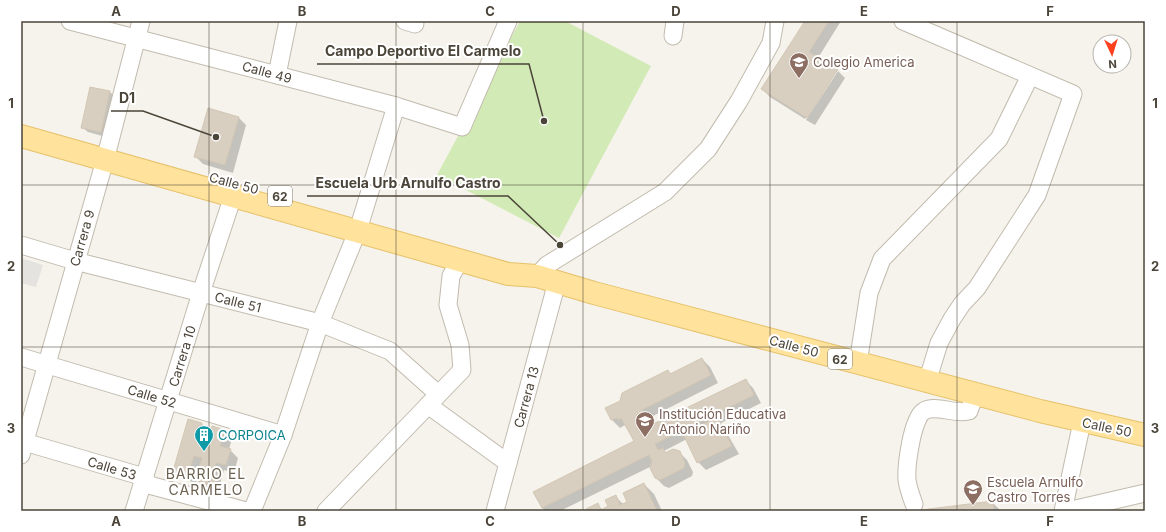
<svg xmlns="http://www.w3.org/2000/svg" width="1166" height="532" font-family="Inter,sans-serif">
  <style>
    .green { fill: #d2eab5 }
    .parking { fill: #e5e3e0 }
    .shadow { fill: #0003 }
    .building { fill: #d8cfc1; stroke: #d3c7b4 }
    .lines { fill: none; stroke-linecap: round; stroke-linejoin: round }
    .minor-casing { stroke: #c2bbae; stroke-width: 19 }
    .major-casing { stroke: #e6c16a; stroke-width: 24 }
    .minor { stroke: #fff; stroke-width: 17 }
    .major { stroke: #ffe39c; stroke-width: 22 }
    .grid { fill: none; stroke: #4b4439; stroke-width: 1; stroke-opacity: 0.55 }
    .labels { text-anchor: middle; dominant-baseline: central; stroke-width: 4; stroke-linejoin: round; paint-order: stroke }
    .shield { fill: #fff; stroke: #817c74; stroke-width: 1 }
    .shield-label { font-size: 12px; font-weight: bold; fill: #4b4439 }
    .education-label { font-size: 13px; fill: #785e54; stroke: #fff; text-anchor: start }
    .street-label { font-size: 13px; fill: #4b4439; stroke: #fff }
    .culture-label { font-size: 13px; fill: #0d838f; stroke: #fff; text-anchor: start }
    .neighbourhood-label { font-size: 14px; letter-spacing: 1px; fill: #6e6250; stroke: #fff }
    .leader { fill: none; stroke: #4b4439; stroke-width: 1.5 }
    .callout-dot { fill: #4b4439; stroke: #fff; stroke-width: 1.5 }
    .callout-label { font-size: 14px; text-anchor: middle; font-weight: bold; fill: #4b4439; stroke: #fff; stroke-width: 4; stroke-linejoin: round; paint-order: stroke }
    .neatline { fill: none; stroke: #4b4439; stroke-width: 1.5 }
    .grid-label { font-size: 13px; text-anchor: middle; font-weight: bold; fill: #4b4439 }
  </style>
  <rect width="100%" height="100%" fill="#f6f3ec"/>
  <polygon class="green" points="520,21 565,21 651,66 559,238 437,175"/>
  <polygon class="parking" points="21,258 43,265 36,287 21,283"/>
  <g class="shadow">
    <polygon points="806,21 841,21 818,58 838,71 836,71 805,119 770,97 762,89"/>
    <polygon points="838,71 845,78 815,125 806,120"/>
    <polygon points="110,92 115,97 106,137 88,132 82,127"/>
    <polygon points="238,117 246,125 233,173 203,164 195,156"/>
    <polygon points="702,359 710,367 718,383 649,418 652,425 745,380 753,388 761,403 721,423 739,454 706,470 698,462 687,439 664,451 667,453 679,452 687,460 693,472 692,476 669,488 664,486 656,478 652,466 560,511 546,511 542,508 534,493 636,442 625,425 620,428 612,420 606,408 621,401 668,371 671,374"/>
    <polygon points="189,420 202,424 211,433 224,431 232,439 229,449 238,458 234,473 224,470 220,484 224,488 223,493 205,488 197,480 196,483 182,479 174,471"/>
    <polygon points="644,484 654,494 662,511 588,511 598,505 603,510 609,507 616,497 623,504 628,502"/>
    <polygon points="992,502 1001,511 921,511"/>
  </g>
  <g class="building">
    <polygon points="805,21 829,21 809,52 838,69 807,118 761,89"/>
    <polygon points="90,87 110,91 101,132 81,128"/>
    <polygon points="208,108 239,117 225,165 194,157"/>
    <polygon points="702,358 711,375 642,410 649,426 746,379 754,395 655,444 658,450 663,448 665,453 673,449 680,451 685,463 684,468 660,480 655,478 650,468 652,461 649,455 542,508 533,492 634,441 621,418 619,420 617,418 611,420 605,408 620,401 622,393 668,370 670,374"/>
    <polygon points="717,417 732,446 697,463 683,434"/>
    <polygon points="188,419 202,423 198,440 207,443 212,426 225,430 220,446 231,449 226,465 216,463 212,477 217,479 215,485 195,480 202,458 194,456 188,475 173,471"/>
    <polygon points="644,483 657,511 587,511 586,509 598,503 601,510 608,506 605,500 616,495 620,505 627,502 623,493"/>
    <polygon points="993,501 994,511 913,511"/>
  </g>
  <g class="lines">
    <defs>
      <g id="minor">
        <polyline points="70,21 396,106 462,127 508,21"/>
        <polyline points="405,21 415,24"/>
        <polyline points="903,21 1073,94 1037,195 977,288 962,304 952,319 939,343 927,382"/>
        <polyline points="673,36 675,21"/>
        <polyline points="277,75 288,21"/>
        <polyline points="21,245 75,261 320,323 390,351 438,394"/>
        <polyline points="537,276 547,265 665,192 708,149 739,101 771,43 775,21"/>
        <polyline points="21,357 283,435"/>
        <polyline points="858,363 869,293 882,259 999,139 1030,76"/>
        <polyline points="428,405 508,463"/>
        <polyline points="21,441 144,477 149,485 246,511"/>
        <polyline points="21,455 105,160 141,21"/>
        <path d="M914,504C911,496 908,488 907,480C906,466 912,418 924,411C935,404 956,415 969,411L975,394"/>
        <polyline points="134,511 201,293 233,196"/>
        <polyline points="252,511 283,435 320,323 358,230 396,106"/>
        <polyline points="326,511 462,370 460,345 448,305 451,276 460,260"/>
        <polyline points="495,511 557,282"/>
        <polyline points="1063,511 1082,422"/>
        <polyline points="1067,511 1145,493"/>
      </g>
      <polyline id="major" points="21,136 508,274 537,276 594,293 1040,411 1145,435"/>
    </defs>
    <use href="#minor" class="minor-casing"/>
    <use href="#major" class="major-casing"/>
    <use href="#minor" class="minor"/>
    <use href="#major" class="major"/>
  </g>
  <path class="grid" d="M209,21V511M396,21V511M583,21V511M770,21V511M957,21V511M21,185H1145M21,347H1145"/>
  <defs>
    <symbol id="school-pin" viewBox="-11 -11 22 30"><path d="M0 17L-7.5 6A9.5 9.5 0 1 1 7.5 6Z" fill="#8d6e63" stroke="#fff"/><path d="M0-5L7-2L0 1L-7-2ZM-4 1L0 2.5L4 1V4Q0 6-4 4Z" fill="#fff"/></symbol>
    <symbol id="building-pin" viewBox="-11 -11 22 30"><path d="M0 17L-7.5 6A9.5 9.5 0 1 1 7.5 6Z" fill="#0f9aa8" stroke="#fff"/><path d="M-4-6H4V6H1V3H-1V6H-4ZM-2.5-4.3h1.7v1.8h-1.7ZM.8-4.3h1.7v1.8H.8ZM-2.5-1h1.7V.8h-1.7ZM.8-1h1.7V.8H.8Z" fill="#fff"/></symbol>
    <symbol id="university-pin" viewBox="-11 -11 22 30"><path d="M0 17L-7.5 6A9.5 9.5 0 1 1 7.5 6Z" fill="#8d6e63" stroke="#fff"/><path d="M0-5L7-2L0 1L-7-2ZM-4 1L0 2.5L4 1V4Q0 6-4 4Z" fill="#fff"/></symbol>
  </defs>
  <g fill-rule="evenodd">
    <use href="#school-pin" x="788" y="51" width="22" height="30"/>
    <use href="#school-pin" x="634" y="410" width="22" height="30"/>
    <use href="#building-pin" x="193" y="424" width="22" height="30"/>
    <use href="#university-pin" x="962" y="478" width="22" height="30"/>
  </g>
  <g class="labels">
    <g class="shield">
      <rect x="268" y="186" width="24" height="20" rx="3"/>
      <rect x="828" y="349" width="24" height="20" rx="3"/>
    </g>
    <g class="shield-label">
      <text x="280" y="196">62</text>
      <text x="840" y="359">62</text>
    </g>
    <g class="education-label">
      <text x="813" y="62">Colegio America</text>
      <text x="659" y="414">Institución Educativa<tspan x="659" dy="15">Antonio Nariño</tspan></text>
      <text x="987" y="482">Escuela Arnulfo<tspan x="987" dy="15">Castro Torres</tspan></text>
    </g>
    <g class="street-label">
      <text transform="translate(267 72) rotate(15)">Calle 49</text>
      <text transform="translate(234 183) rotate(15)">Calle 50</text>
      <text transform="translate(82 238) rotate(-74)">Carrera 9</text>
      <text transform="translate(238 302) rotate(14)">Calle 51</text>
      <text transform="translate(794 346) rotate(15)">Calle 50</text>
      <text transform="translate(182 356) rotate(-73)">Carrera 10</text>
      <text transform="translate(152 396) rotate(17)">Calle 52</text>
      <text transform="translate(526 397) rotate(-75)">Carrera 13</text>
      <text transform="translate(1107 427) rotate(12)">Calle 50</text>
      <text transform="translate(112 468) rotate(17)">Calle 53</text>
    </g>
    <g class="culture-label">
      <text x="218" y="435">CORPOICA</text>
    </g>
    <g class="neighbourhood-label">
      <text x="206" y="473">BARRIO EL<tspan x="206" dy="16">CARMELO</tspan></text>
    </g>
  </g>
  <path class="leader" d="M544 121L529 64H317M216 137L143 111H111M560 245L508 196H307"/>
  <g class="callout-dot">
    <circle cx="544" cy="121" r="4"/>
    <circle cx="216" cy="137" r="4"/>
    <circle cx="560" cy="245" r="4"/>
  </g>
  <g class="callout-label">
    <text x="423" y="56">Campo Deportivo El Carmelo</text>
    <text x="127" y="103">D1</text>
    <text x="408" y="188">Escuela Urb Arnulfo Castro</text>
  </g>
  <rect width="1166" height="532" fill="none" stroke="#ffffff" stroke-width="44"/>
  <g transform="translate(1112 54) rotate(176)"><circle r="19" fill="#ffffff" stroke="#b7b4b0"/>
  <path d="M0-3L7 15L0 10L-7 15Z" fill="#fc3f1d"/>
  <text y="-6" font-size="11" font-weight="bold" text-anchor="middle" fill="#4b4439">N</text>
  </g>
  <rect x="22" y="22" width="1122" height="488" class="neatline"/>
  <g class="grid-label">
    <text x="116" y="16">A</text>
    <text x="302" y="16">B</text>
    <text x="490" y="16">C</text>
    <text x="676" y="16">D</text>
    <text x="864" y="16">E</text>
    <text x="1050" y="16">F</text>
    <text x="11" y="108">1</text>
    <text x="1155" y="108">1</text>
    <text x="11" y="271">2</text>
    <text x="1155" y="271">2</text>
    <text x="11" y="433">3</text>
    <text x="1155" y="433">3</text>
    <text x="116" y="526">A</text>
    <text x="302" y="526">B</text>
    <text x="490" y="526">C</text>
    <text x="676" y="526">D</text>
    <text x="864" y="526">E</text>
    <text x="1050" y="526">F</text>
  </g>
</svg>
